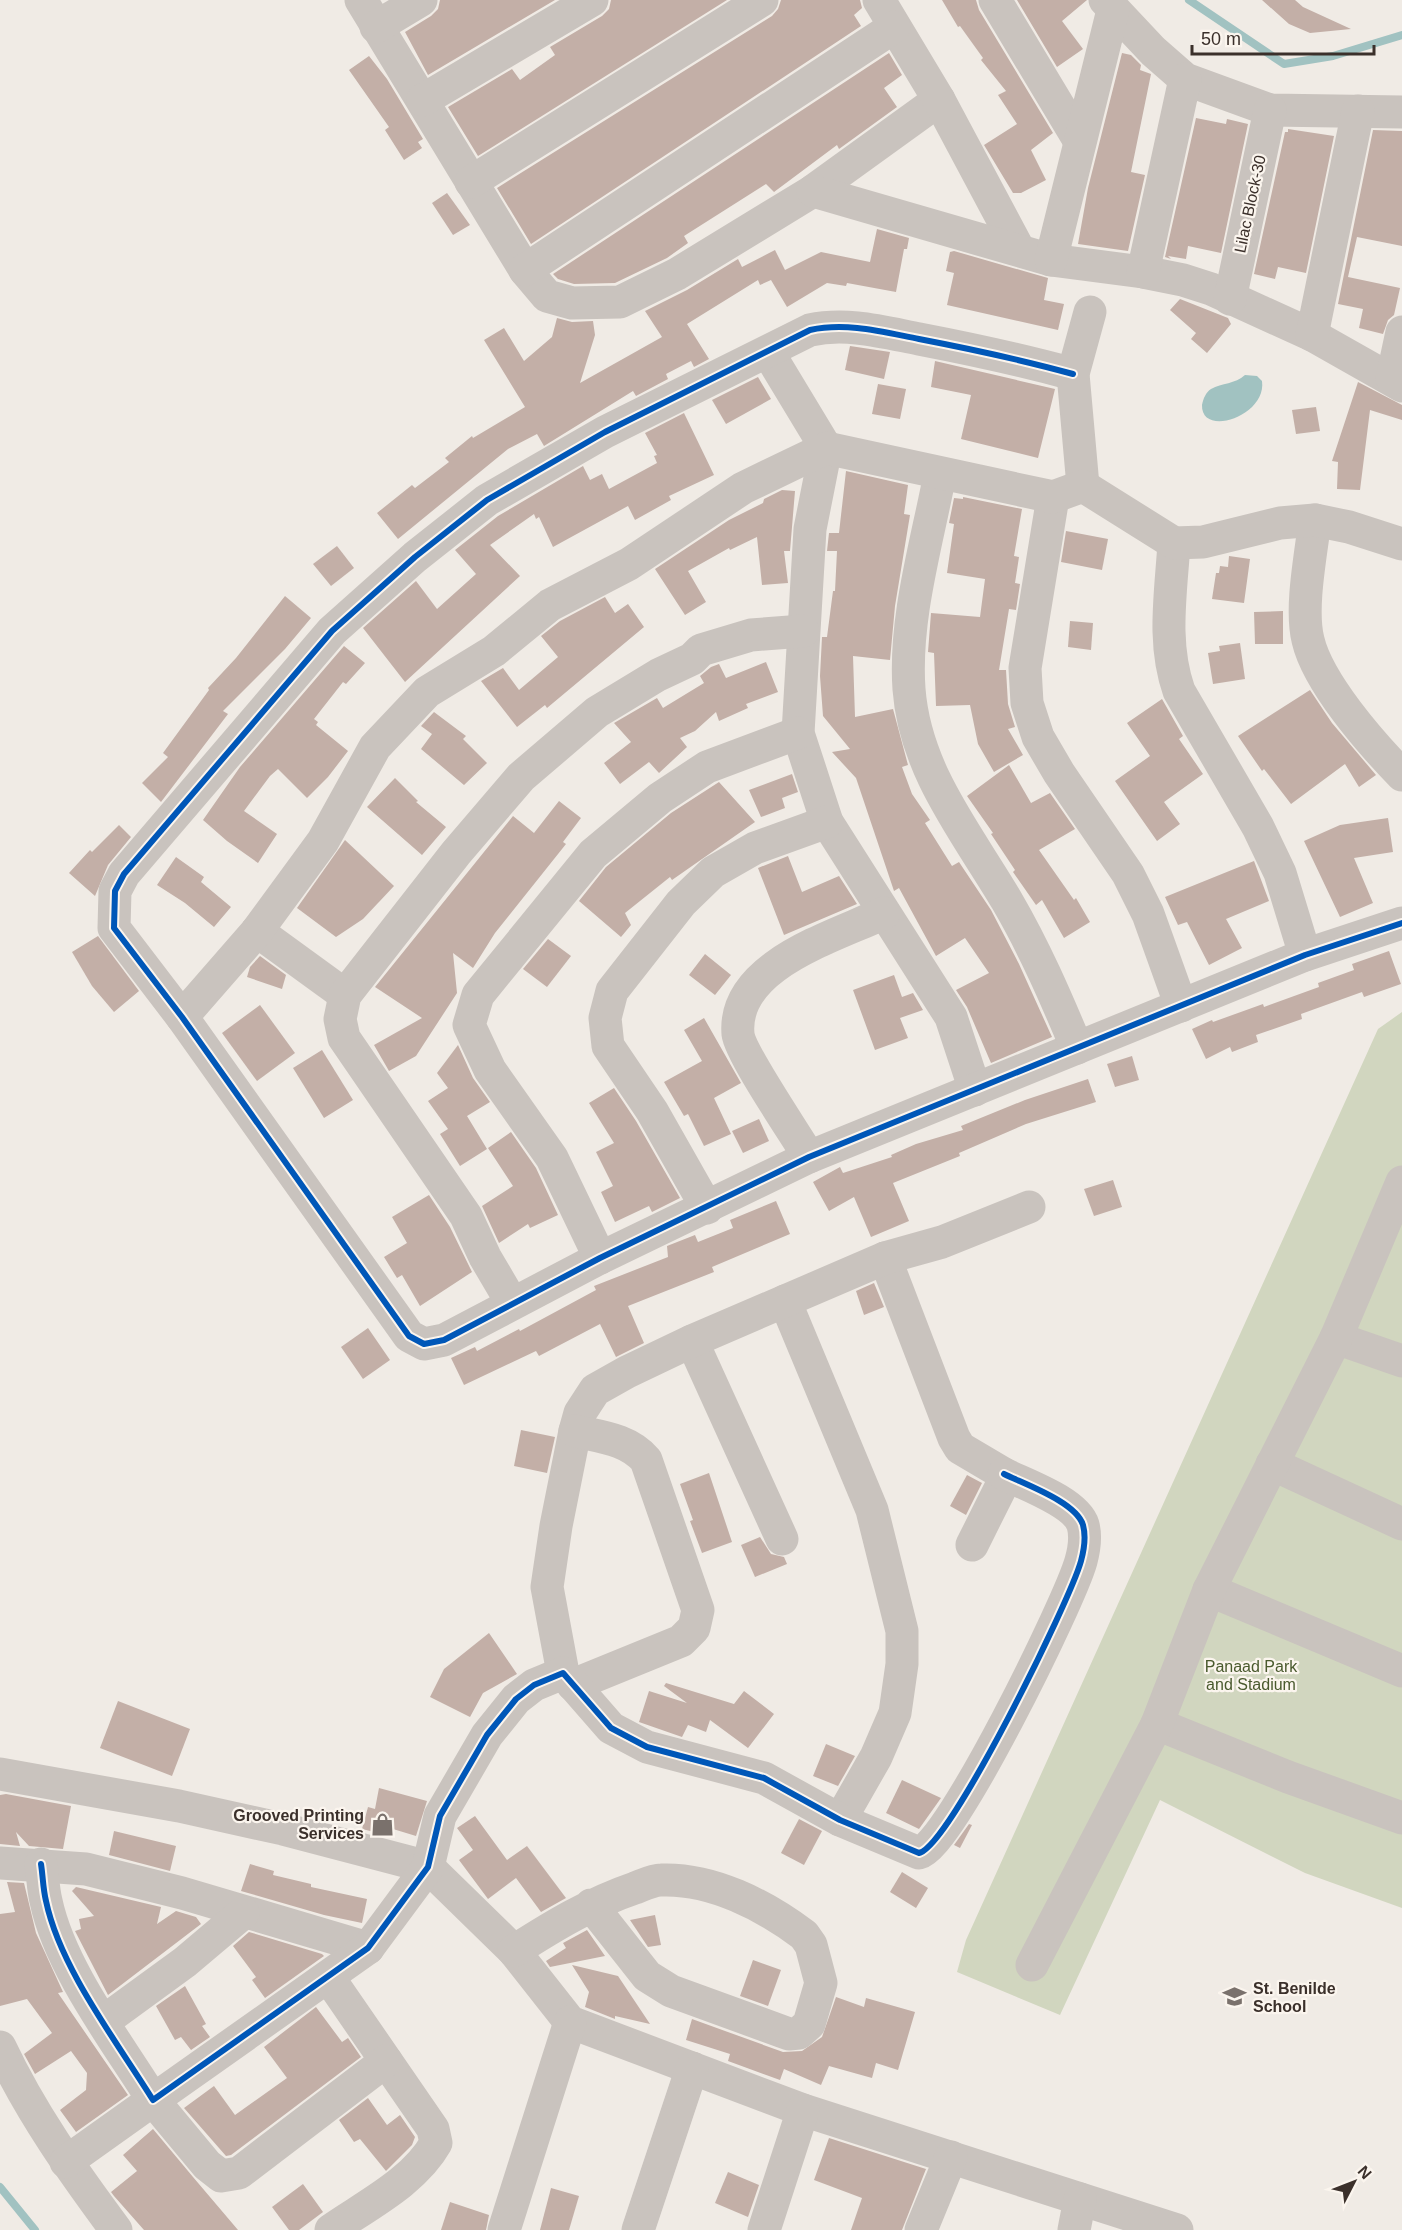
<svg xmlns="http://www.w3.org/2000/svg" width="1402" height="2230" font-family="Helvetica,sans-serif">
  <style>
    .green { fill: #d1d6bf }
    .water { fill: #a1c2c1 }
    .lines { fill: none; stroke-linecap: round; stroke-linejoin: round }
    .stream { stroke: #a1c2c1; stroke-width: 8 }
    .building { fill: #c3afa7 }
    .minor { stroke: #c9c3be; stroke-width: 33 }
    .cycleway-casing { stroke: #fbf5ee; stroke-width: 10 }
    .cycleway { stroke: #0057b8; stroke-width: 6 }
    .labels { text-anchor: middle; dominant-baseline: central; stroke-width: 4.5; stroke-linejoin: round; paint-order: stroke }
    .street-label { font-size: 16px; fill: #3b302b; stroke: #fbf5ee }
    .park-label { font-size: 16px; fill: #4a5a2e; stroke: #fbf5ee }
    .poi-label { font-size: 16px; font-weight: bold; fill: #3b302b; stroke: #fbf5ee; text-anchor: end }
  </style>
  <rect width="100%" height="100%" fill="#f0ebe5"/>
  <polygon class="green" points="1402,1012 1402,1908 1305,1873 1160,1800 1060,2015 957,1972 966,1940 1378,1029"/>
  <path class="water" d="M1245,375L1257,376L1262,381C1267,416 1201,438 1202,405C1203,399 1206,392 1211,389C1222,383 1235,384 1245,375Z"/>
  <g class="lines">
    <g class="stream">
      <polyline points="1189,0 1284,64 1333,56 1402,35"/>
      <polyline points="0,2187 35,2230"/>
    </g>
  </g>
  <g class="building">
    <polygon points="440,0 555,0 428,75 405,32 431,16 438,9"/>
    <polygon points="611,0 727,0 478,156 448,107 512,69 520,80 555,55 550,47 602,16 609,9"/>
    <polygon points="781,0 860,0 862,8 854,15 861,26 531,244 497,188 772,16 778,9"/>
    <polygon points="942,0 976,0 979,10 1053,133 1031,150 1046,180 1021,193 1013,193 984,145 1017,124 998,95 1006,91 981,60 983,58 960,26 958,27"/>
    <polygon points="1017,0 1087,0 1062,21 1083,49 1057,67"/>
    <polygon points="1262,0 1295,0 1303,7 1351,29 1310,33 1289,24"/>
    <polygon points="889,53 902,75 884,88 897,107 839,149 837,145 774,192 766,184 684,236 688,243 667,258 615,283 574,284 558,279 553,274"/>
    <polygon points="1122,53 1131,55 1141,65 1140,70 1151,74 1131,172 1145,175 1128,251 1078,244 1088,188"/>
    <polygon points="369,56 387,79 423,139 418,142 422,148 404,160 385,130 389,127 349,70"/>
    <polygon points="1196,118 1226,124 1227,119 1248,124 1221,253 1188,246 1186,259 1168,256 1171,259 1165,257"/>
    <polygon points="1288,129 1334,136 1306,273 1278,267 1275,279 1254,274 1285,132 1288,132"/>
    <polygon points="1373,130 1402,131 1402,246 1357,237 1348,277 1400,288 1394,315 1388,320 1383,334 1359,328 1363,309 1338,304"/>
    <polygon points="447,193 470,225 453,235 432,203"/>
    <polygon points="877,229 909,238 907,249 904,249 896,292 847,283 846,286 827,283 787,307 771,280 760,285 758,280 687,324 709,359 694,367 691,361 666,374 668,379 636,396 633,391 544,446 537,434 508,449 398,539 377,513 412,485 415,488 449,462 445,458 472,436 473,438 525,407 484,340 504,328 524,361 552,337 557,318 572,322 593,321 595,335 580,383 662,337 645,311 687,290 738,259 742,267 775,250 785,270 821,252 870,262"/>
    <polygon points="954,251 1048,278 1044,300 1064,304 1058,330 947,305 954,273 946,271 950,252"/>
    <polygon points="1180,299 1228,318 1231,324 1207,353 1191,339 1196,333 1170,310"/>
    <polygon points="850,346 890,352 884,379 845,370"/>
    <polygon points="935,361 1055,389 1038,458 961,439 971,395 931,387"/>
    <polygon points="758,377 771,399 726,424 712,400"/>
    <polygon points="1358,382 1402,405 1402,420 1370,410 1360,490 1337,489 1338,462 1332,461"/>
    <polygon points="878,384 906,389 900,419 872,414"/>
    <polygon points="1316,407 1320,431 1296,434 1292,410"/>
    <polygon points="684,413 714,475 669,496 671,500 635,520 628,506 553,547 539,517 536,519 534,514 490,545 520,576 405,682 363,628 416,581 437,609 476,574 455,550 498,516 583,466 590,480 602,474 609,489 657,463 654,456 657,455 645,433"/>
    <polygon points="846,471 908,485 904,514 910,515 895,606 890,660 853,656 855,717 893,709 908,765 902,767 912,794 930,820 925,823 952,866 959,862 991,910 1019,964 1052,1037 991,1063 967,1007 956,990 989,973 965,938 936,956 899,888 894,891 856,778 832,752 850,749 823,716 820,676 822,637 827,637 833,591 835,591 837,551 827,551 829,533 839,533"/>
    <polygon points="782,490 795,491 790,551 784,551 788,583 762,585 757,537 730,550 729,548 688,571 706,602 685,615 655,569 729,520 763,503 764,499"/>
    <polygon points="963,497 1022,509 1014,556 1019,557 1015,583 1020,584 1016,610 1009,609 999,670 1006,670 1008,704 1015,727 1008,729 1023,755 994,772 978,744 970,705 936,706 934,653 928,652 931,613 980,617 985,579 947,573 954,524 949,523 954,498 963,499"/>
    <polygon points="1066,531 1108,539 1102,570 1061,562"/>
    <polygon points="337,546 354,568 331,586 313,564"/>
    <polygon points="1229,556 1250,559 1244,603 1212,599 1216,573 1219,573 1220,566 1228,567"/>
    <polygon points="285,596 311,618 285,649 223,711 228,714 161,802 142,783 168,757 163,753 209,690 208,688 236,658"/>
    <polygon points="605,597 615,613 628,604 644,627 547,708 545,705 517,727 481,681 503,668 519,690 558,657 541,636 560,621"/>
    <polygon points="1283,611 1283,644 1255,644 1254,612"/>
    <polygon points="1070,621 1093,623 1091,650 1068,647"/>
    <polygon points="1240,643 1245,679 1213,684 1208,653 1220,651 1219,646"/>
    <polygon points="344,646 365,663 346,684 343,682 314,719 318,722 316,725 348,751 328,777 307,798 278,769 270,776 244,811 277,834 258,863 227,841 203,820 240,767"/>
    <polygon points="766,662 778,692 746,704 748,708 719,721 716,712 695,731 680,738 687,747 659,773 649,762 620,784 604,763 631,742 614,723 657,698 663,708 704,683 700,676 711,667 719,664 726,678"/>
    <polygon points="1310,690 1332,723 1376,775 1359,787 1345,764 1291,804 1264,769 1262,771 1238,736"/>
    <polygon points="1162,699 1183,736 1179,739 1203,774 1164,802 1180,824 1157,841 1115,781 1150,756 1127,723"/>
    <polygon points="434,712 466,736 463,739 487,763 464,785 421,749 432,734 421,726"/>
    <polygon points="1009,765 1031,803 1050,793 1075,829 1039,850 1074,900 1076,898 1090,922 1064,938 1042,900 1036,905 1013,872 1015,870 991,834 993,833 967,796"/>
    <polygon points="792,774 798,792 782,798 785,808 761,817 749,790"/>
    <polygon points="395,778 418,801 416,802 446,827 422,855 367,807"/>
    <polygon points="719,782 755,822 672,880 670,877 625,913 631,925 621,937 579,901 606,867 671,813"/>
    <polygon points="559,801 581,818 563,842 566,844 495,933 473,968 453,953 457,993 416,1056 389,1071 374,1045 422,1018 375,987 513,816 534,833"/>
    <polygon points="1388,818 1393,852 1354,858 1373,903 1340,917 1304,841 1340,825"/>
    <polygon points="119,825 131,837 108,865 95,896 69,873 90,850 92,852"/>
    <polygon points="345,840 394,886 363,919 336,937 297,908"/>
    <polygon points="788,856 802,892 839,876 857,904 784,935 758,868"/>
    <polygon points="176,857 204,877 201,882 231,907 214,927 185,903 157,885"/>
    <polygon points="1254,861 1269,901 1226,919 1242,948 1209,965 1187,922 1178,925 1165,897"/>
    <polygon points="98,936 139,991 114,1012 92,986 72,952"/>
    <polygon points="548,939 571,956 547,987 523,969"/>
    <polygon points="1389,951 1401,984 1364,997 1362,992 1301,1014 1302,1019 1256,1035 1258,1042 1232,1052 1230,1047 1206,1059 1192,1029 1212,1020 1213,1022 1263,1004 1264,1007 1319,987 1318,983 1354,970 1352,964"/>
    <polygon points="705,954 731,975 715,995 689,975"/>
    <polygon points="260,956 286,975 282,989 247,977 250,967"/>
    <polygon points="894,975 902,997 913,993 923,1010 900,1018 908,1038 875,1050 853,990"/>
    <polygon points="260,1005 295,1053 257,1081 222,1033"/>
    <polygon points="704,1018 741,1083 714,1098 731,1134 704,1146 688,1114 684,1116 664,1082 702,1061 684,1030"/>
    <polygon points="458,1045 473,1078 490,1102 467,1116 487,1149 460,1166 440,1134 448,1129 428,1101 448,1088 437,1073"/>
    <polygon points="322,1050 353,1100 324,1118 293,1068"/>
    <polygon points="1132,1056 1139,1080 1115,1087 1107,1064"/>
    <polygon points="1088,1079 1096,1102 1026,1124 959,1153 960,1156 893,1183 909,1221 871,1237 854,1197 829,1211 813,1182 840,1167 843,1173 892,1157 891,1155 916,1144 963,1130 961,1126 1025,1100"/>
    <polygon points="614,1088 636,1121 680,1198 652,1212 649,1206 615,1222 601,1192 613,1186 596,1152 614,1143 589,1103"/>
    <polygon points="759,1119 769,1141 743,1153 732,1131"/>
    <polygon points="511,1132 536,1168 558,1215 530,1228 528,1224 499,1243 482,1206 513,1186 488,1148"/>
    <polygon points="1113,1180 1122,1207 1094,1216 1084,1189"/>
    <polygon points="429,1195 450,1227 472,1272 420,1306 402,1275 397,1278 384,1257 407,1243 392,1217"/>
    <polygon points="776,1201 790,1234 712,1267 714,1272 628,1306 644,1343 616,1357 600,1324 539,1356 536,1351 464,1385 451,1358 475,1347 477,1351 519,1329 520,1331 596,1290 594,1286 668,1257 667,1246 695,1235 698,1242 733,1228 730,1220"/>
    <polygon points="874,1283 884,1307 864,1315 856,1291"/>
    <polygon points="368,1328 390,1360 363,1379 341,1347"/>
    <polygon points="521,1430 555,1437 547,1473 514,1466"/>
    <polygon points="709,1473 732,1542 702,1553 690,1521 693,1520 680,1484"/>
    <polygon points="967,1475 982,1483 966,1515 950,1506"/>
    <polygon points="760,1537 771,1554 784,1557 787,1564 755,1577 741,1545"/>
    <polygon points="489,1633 517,1674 483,1693 470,1717 430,1697 444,1669"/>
    <polygon points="666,1683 734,1704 744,1691 774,1714 748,1748 710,1720 706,1732 688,1725 682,1737 639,1722 649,1691 687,1703 664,1686"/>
    <polygon points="118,1701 190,1729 172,1776 100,1748"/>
    <polygon points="826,1744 855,1756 838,1786 813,1776"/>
    <polygon points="902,1780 941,1798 919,1829 886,1813"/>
    <polygon points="379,1788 427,1801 416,1836 393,1829 391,1836 362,1829 368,1807 375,1809"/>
    <polygon points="6,1794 71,1806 63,1849 29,1846 16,1832 20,1846 0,1844 0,1795"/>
    <polygon points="475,1816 507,1860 527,1846 566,1898 541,1912 516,1878 488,1899 459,1860 473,1850 457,1828"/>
    <polygon points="799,1819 822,1831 804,1865 781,1853"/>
    <polygon points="969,1824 972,1825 960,1848 954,1845"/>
    <polygon points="114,1831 176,1846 170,1871 109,1855"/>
    <polygon points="250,1864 274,1871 273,1875 311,1884 311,1887 367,1899 362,1923 324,1915 241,1891"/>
    <polygon points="902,1872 928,1888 916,1908 890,1892"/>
    <polygon points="7,1882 24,1883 36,1933 63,1992 58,1993 128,2095 76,2132 60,2110 86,2090 87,2073 71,2051 35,2074 24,2054 52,2033 27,1999 0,2006 0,1914 15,1912"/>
    <polygon points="76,1887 161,1907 157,1924 176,1911 196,1917 201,1924 108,1995 75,1931 81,1929 79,1919 94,1916 72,1891"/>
    <polygon points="655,1915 661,1945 648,1947 630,1920"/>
    <polygon points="587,1930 605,1956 550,1967 546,1961 566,1948 563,1943"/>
    <polygon points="249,1932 322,1954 324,1956 265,1998 252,1980 256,1977 233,1946"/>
    <polygon points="753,1960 781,1970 768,2006 740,1996"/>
    <polygon points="572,1965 618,1976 650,2024 615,2016 615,2019 585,2007 589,1992"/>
    <polygon points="185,1986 206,2024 202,2026 210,2037 191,2050 181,2037 175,2040 156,2006"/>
    <polygon points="836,1997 864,2007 866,1998 915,2012 898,2070 876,2063 872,2078 829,2066 821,2085 784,2069 780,2080 728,2061 730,2054 686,2040 692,2019 783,2052 802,2051 822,2037"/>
    <polygon points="316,2007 342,2042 348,2038 361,2057 231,2155 226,2156 184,2108 214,2086 235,2115 287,2078 264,2047"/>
    <polygon points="368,2098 387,2125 400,2115 415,2137 412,2145 386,2171 360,2139 354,2142 339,2120"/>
    <polygon points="153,2129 193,2177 238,2230 144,2230 114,2196 111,2192 137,2171 123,2155"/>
    <polygon points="829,2138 926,2169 902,2230 851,2230 862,2198 814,2180"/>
    <polygon points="728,2172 759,2185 748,2217 715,2203"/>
    <polygon points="303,2184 323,2212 299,2230 289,2230 272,2207"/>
    <polygon points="551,2188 579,2196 569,2230 540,2230"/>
    <polygon points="450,2202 489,2215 486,2230 441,2230"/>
  </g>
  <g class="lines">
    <g class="minor">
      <polyline points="361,0 525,270 547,296 572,303 620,302 677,274 813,191 939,100"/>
      <polyline points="879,0 939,100 1019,250"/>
      <polyline points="995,0 1079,140"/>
      <polyline points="1105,0 1153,51 1185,79 1270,110 1402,112"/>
      <polyline points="376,27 421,0"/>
      <polyline points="423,100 592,0"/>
      <polyline points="471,182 762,0"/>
      <polyline points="813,191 1051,260 1143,272 1183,280 1211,289 1312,335 1402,386"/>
      <polyline points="1051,260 1113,10"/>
      <polyline points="525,270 894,27"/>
      <polyline points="1143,272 1185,79"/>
      <polyline points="1230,299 1270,110"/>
      <polyline points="1312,335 1358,111"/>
      <polyline points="768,352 826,448 810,529 798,733 827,822 951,1017 975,1090"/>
      <path d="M1073,374C1022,360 971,349 919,339C883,332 847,322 810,330L605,432L487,500L415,557L332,631L124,874L115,891L114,928L182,1017L409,1336L424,1344L444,1340L600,1258L809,1157L1305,955L1402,923"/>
      <polyline points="1392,379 1402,332"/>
      <path d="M940,474C927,543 904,618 909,689C915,771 967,833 1007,901C1035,949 1056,998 1077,1048"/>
      <polyline points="1083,486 1073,374 1090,312"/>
      <polyline points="1053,497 1025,668 1027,703 1038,737 1059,773 1128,874 1148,914 1181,1006"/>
      <path d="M1315,520C1311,554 1300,608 1308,640C1318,683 1371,743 1402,775"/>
      <path d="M1174,543C1171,593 1162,643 1179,691L1258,827L1280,873L1305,955"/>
      <polyline points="257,931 345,995"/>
      <polyline points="182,1017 257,931 323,841 375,747 427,692 494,651 550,605 629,564 743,488 826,448 1053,497 1083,486 1174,543 1203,542 1280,523 1315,520 1349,527 1402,544"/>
      <path d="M809,1157C796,1135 740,1053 738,1034C732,965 834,937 884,913"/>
      <polyline points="707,1208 652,1111 608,1046 605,1018 612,991 681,903 713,872 755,848 827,822"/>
      <polyline points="600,1258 552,1158 490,1070 469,1025 478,995 593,854 660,798 707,767 798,733"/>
      <polyline points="885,1258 954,1438 960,1448 1004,1474 1004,1481 972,1545"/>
      <polyline points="785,1301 872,1510 902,1631 902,1664 895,1713 876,1757 840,1820"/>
      <polyline points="512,1303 485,1257 466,1216 344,1038 340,1019 345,995 456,853 521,777 597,712 658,675 692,659 701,650 751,635 803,631"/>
      <polyline points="1336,1338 1402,1361"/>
      <polyline points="692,1341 782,1539"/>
      <polyline points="1272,1464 1402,1524"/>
      <polyline points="1209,1590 1402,1671"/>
      <polyline points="563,1673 547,1587 556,1526 575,1431 580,1413 595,1390 627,1372 692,1341 885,1258 942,1242 1029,1207"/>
      <path d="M573,1685L681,1641L694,1628L698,1610L646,1460C628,1439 601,1437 575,1431"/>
      <polyline points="1157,1724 1288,1777 1402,1818"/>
      <polyline points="0,1774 179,1806 283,1829 428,1867 514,1951 570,2022 803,2110 1177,2230"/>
      <polyline points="0,1863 86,1869 182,1893 368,1948"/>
      <path d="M41,1864C43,1877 43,1889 46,1901C60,1968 117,2042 153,2100L368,1948L428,1867L440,1816L487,1735L516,1699L534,1685L563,1673L611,1728L647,1747L764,1778L840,1820L919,1853C950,1846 1070,1601 1081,1561C1084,1550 1086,1536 1083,1525C1076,1502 1024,1484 1004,1474"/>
      <path d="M514,1951C553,1926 591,1903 635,1888C643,1885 653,1880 661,1880C712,1878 764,1905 804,1935L811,1945L821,1983L809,2024L799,2033L789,2034L671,1991L647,1976L591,1905"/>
      <polyline points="1032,1965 1157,1724 1209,1590 1336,1338 1402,1182"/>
      <path d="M329,1978L433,2129L436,2143C414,2182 367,2205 331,2230"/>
      <polyline points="104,2021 185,1962 243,1913"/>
      <path d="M0,2047C31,2113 73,2172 116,2230"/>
      <polyline points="66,2162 153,2100 207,2165 221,2176 239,2173 386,2061"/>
      <polyline points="504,2230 570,2022"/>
      <polyline points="638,2230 692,2068"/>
      <polyline points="764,2230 803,2110"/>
      <polyline points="921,2230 951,2157"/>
      <polyline points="1074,2230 1080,2199"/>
    </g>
    <defs>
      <g id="cycleway">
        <path d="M1073,374C1022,360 971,349 919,339C883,332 847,322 810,330L605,432L487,500L415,557L332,631L124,874L115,891L114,928L182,1017L409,1336L424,1344L444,1340L600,1258L809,1157L1305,955L1402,923"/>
        <path d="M41,1864C43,1877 43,1889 46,1901C60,1968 117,2042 153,2100L368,1948L428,1867L440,1816L487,1735L516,1699L534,1685L563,1673L611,1728L647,1747L764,1778L840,1820L919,1853C950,1846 1070,1601 1081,1561C1084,1550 1086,1536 1083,1525C1076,1502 1024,1484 1004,1474"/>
      </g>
    </defs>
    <use href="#cycleway" class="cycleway-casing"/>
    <use href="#cycleway" class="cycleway"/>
  </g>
  <defs>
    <symbol id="shop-bare" viewBox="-9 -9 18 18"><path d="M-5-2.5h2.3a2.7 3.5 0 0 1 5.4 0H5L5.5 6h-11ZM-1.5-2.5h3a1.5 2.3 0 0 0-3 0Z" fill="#7a716c" stroke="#fbf5ee" stroke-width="2.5" paint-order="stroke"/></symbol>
    <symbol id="school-bare" viewBox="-9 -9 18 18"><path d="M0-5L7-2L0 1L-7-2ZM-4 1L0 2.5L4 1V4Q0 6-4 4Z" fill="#7a716c" stroke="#fbf5ee" stroke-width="2.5" paint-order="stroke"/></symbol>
  </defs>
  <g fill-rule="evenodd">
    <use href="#shop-bare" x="366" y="1808" width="33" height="33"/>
    <use href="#school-bare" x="1218" y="1980" width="33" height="33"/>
  </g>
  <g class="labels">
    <g class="street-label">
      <text transform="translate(1250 204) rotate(-78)">Lilac Block-30</text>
    </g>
    <g class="park-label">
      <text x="1251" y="1666">Panaad Park<tspan x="1251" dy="18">and Stadium</tspan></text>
    </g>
    <g class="poi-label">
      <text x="364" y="1815">Grooved Printing<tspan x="364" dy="18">Services</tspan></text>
      <text x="1253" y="1988" text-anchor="start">St. Benilde<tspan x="1253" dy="18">School</tspan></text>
    </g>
  </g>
  <g transform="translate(1354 2182) rotate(48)" stroke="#fbf5ee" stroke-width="4.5" paint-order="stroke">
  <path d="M0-4.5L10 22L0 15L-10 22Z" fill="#3b302b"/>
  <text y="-9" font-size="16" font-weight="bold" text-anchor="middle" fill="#3b302b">N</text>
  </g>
  <path d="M1192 45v9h182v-9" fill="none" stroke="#3b302b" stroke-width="3"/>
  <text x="1201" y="45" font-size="18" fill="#3b302b" stroke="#fbf5ee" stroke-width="4.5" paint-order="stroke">50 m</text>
</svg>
